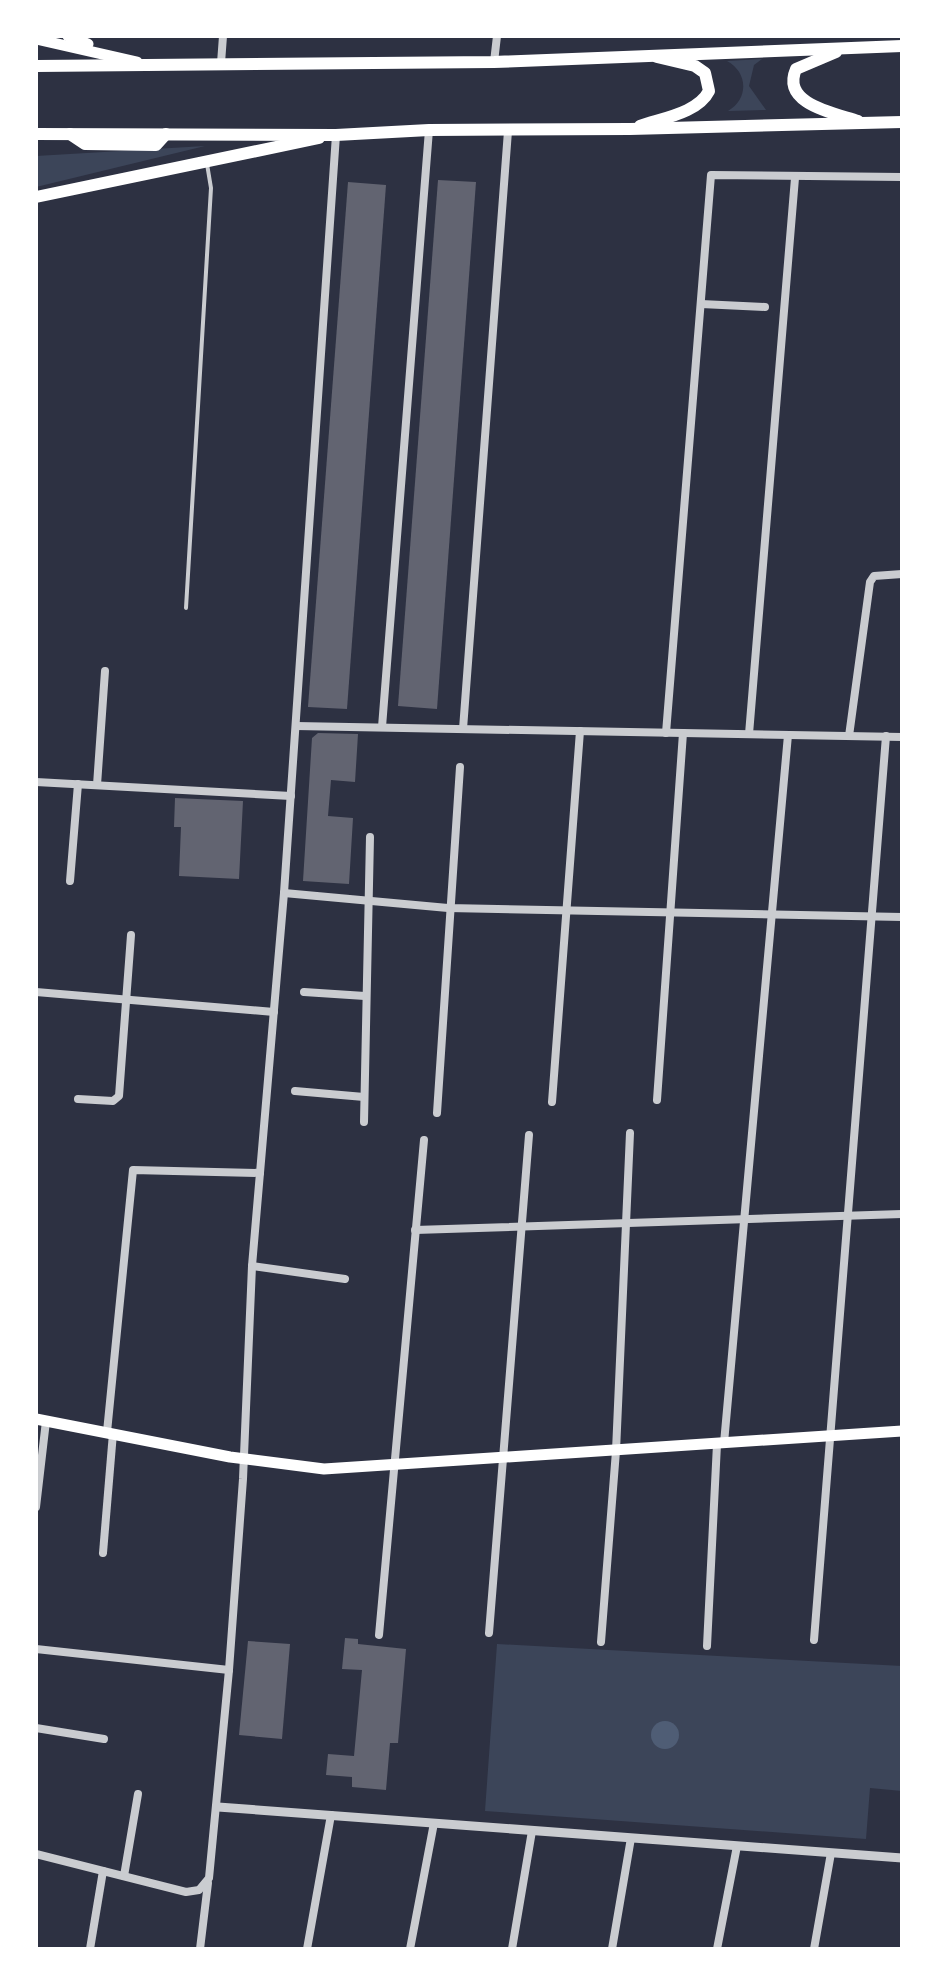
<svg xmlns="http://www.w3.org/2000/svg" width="938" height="1985" font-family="Roboto,sans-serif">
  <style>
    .green { fill: #3c4559 }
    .water { fill: #4f5d75 }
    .building { fill: #626471 }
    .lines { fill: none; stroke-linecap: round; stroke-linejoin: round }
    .service { stroke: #caccd0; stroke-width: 4 }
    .minor { stroke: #caccd0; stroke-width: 8 }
    .tertiary { stroke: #caccd0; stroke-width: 9 }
    .secondary { stroke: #fff; stroke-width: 11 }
    .primary { stroke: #fff; stroke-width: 12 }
    .trunk { stroke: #fff; stroke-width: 12 }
  </style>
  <rect width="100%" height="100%" fill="#2d3142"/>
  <g class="green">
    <path d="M762,59L754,65L749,86L766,110L728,111C749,99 748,72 727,61Z"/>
    <polygon points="205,146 36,187 36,156"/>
    <polygon points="497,1644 902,1666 902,1791 870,1788 866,1839 485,1811"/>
  </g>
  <circle class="water" cx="665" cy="1735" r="14"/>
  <g class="building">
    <polygon points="438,180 476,182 437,709 398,706"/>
    <polygon points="348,182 386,185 347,709 308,707"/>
    <polygon points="318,733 358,734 355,782 331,780 328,816 353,818 349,884 303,881 312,738"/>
    <polygon points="175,798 243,801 239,879 179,876 181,827 174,827"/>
    <polygon points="345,1638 358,1639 358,1644 406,1649 398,1743 390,1743 386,1790 352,1787 352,1777 326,1775 328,1754 354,1756 362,1670 342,1669"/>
    <polygon points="248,1641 290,1644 282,1739 239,1735"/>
  </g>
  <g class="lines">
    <polyline class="service" points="186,608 211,188 207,164"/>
    <g class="minor">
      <polyline points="494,62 497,36"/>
      <polyline points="221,63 223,36"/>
      <polyline points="701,304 765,307"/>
      <polyline points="296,726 902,737"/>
      <polyline points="382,727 429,130"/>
      <polyline points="463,729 508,131"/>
      <polyline points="666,733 711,175 902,177"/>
      <polyline points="749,734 795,178"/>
      <polyline points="849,736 870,582 874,576 902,574"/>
      <polyline points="36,782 291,796"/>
      <polyline points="97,785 105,671"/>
      <polyline points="70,881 78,784"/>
      <polyline points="284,893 448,908 902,917"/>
      <polyline points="36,992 274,1012"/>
      <polyline points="304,992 365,996"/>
      <polyline points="295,1091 364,1097"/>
      <polyline points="78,1099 113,1101 119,1096 131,935"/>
      <polyline points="657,1100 683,733"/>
      <polyline points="552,1102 580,731"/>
      <polyline points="437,1113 460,767"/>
      <polyline points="364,1122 370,837"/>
      <polyline points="415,1230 902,1214"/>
      <polyline points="252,1266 345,1279"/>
      <polyline points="107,1432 133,1170 260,1173"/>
      <polyline points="724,1443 788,735"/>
      <polyline points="36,1507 46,1421"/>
      <polyline points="103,1553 113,1433"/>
      <polyline points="489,1633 529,1135"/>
      <polyline points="379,1635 424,1140"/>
      <polyline points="814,1640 886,736"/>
      <polyline points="601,1642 616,1451 630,1133"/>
      <polyline points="707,1646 717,1444"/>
      <polyline points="36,1649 229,1670"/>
      <polyline points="36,1728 104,1739"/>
      <polyline points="36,1854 186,1892 199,1890 209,1878 229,1670 243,1479 252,1266 284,893 336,135"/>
      <polyline points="124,1876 138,1794"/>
      <polyline points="90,1949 103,1871"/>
      <polyline points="200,1949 208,1883"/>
      <polyline points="307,1949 331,1815"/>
      <polyline points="410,1949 434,1823"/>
      <polyline points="512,1949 532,1831"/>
      <polyline points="612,1949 631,1838"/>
      <polyline points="717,1949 737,1846"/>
      <polyline points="814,1949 831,1853"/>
    </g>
    <polyline class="tertiary" points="218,1807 902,1858"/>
    <g class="secondary">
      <polyline points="68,36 88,44"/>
      <polyline points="36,39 137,62"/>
      <polyline points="36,1419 230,1457 324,1469 902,1431"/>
    </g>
    <polyline class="primary" points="36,197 319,138"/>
    <g class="trunk">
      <path d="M836,52L796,69C781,104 834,113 858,121"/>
      <polyline points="36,66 494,62 902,46"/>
      <path d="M640,126C662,118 698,113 709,91L705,73L695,66L657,57"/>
      <polyline points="36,134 336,135 429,130 630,129 902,122"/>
      <polyline points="70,134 85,144 156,145 166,134"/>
    </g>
  </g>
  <rect width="938" height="1985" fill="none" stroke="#ffffff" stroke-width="76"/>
</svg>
